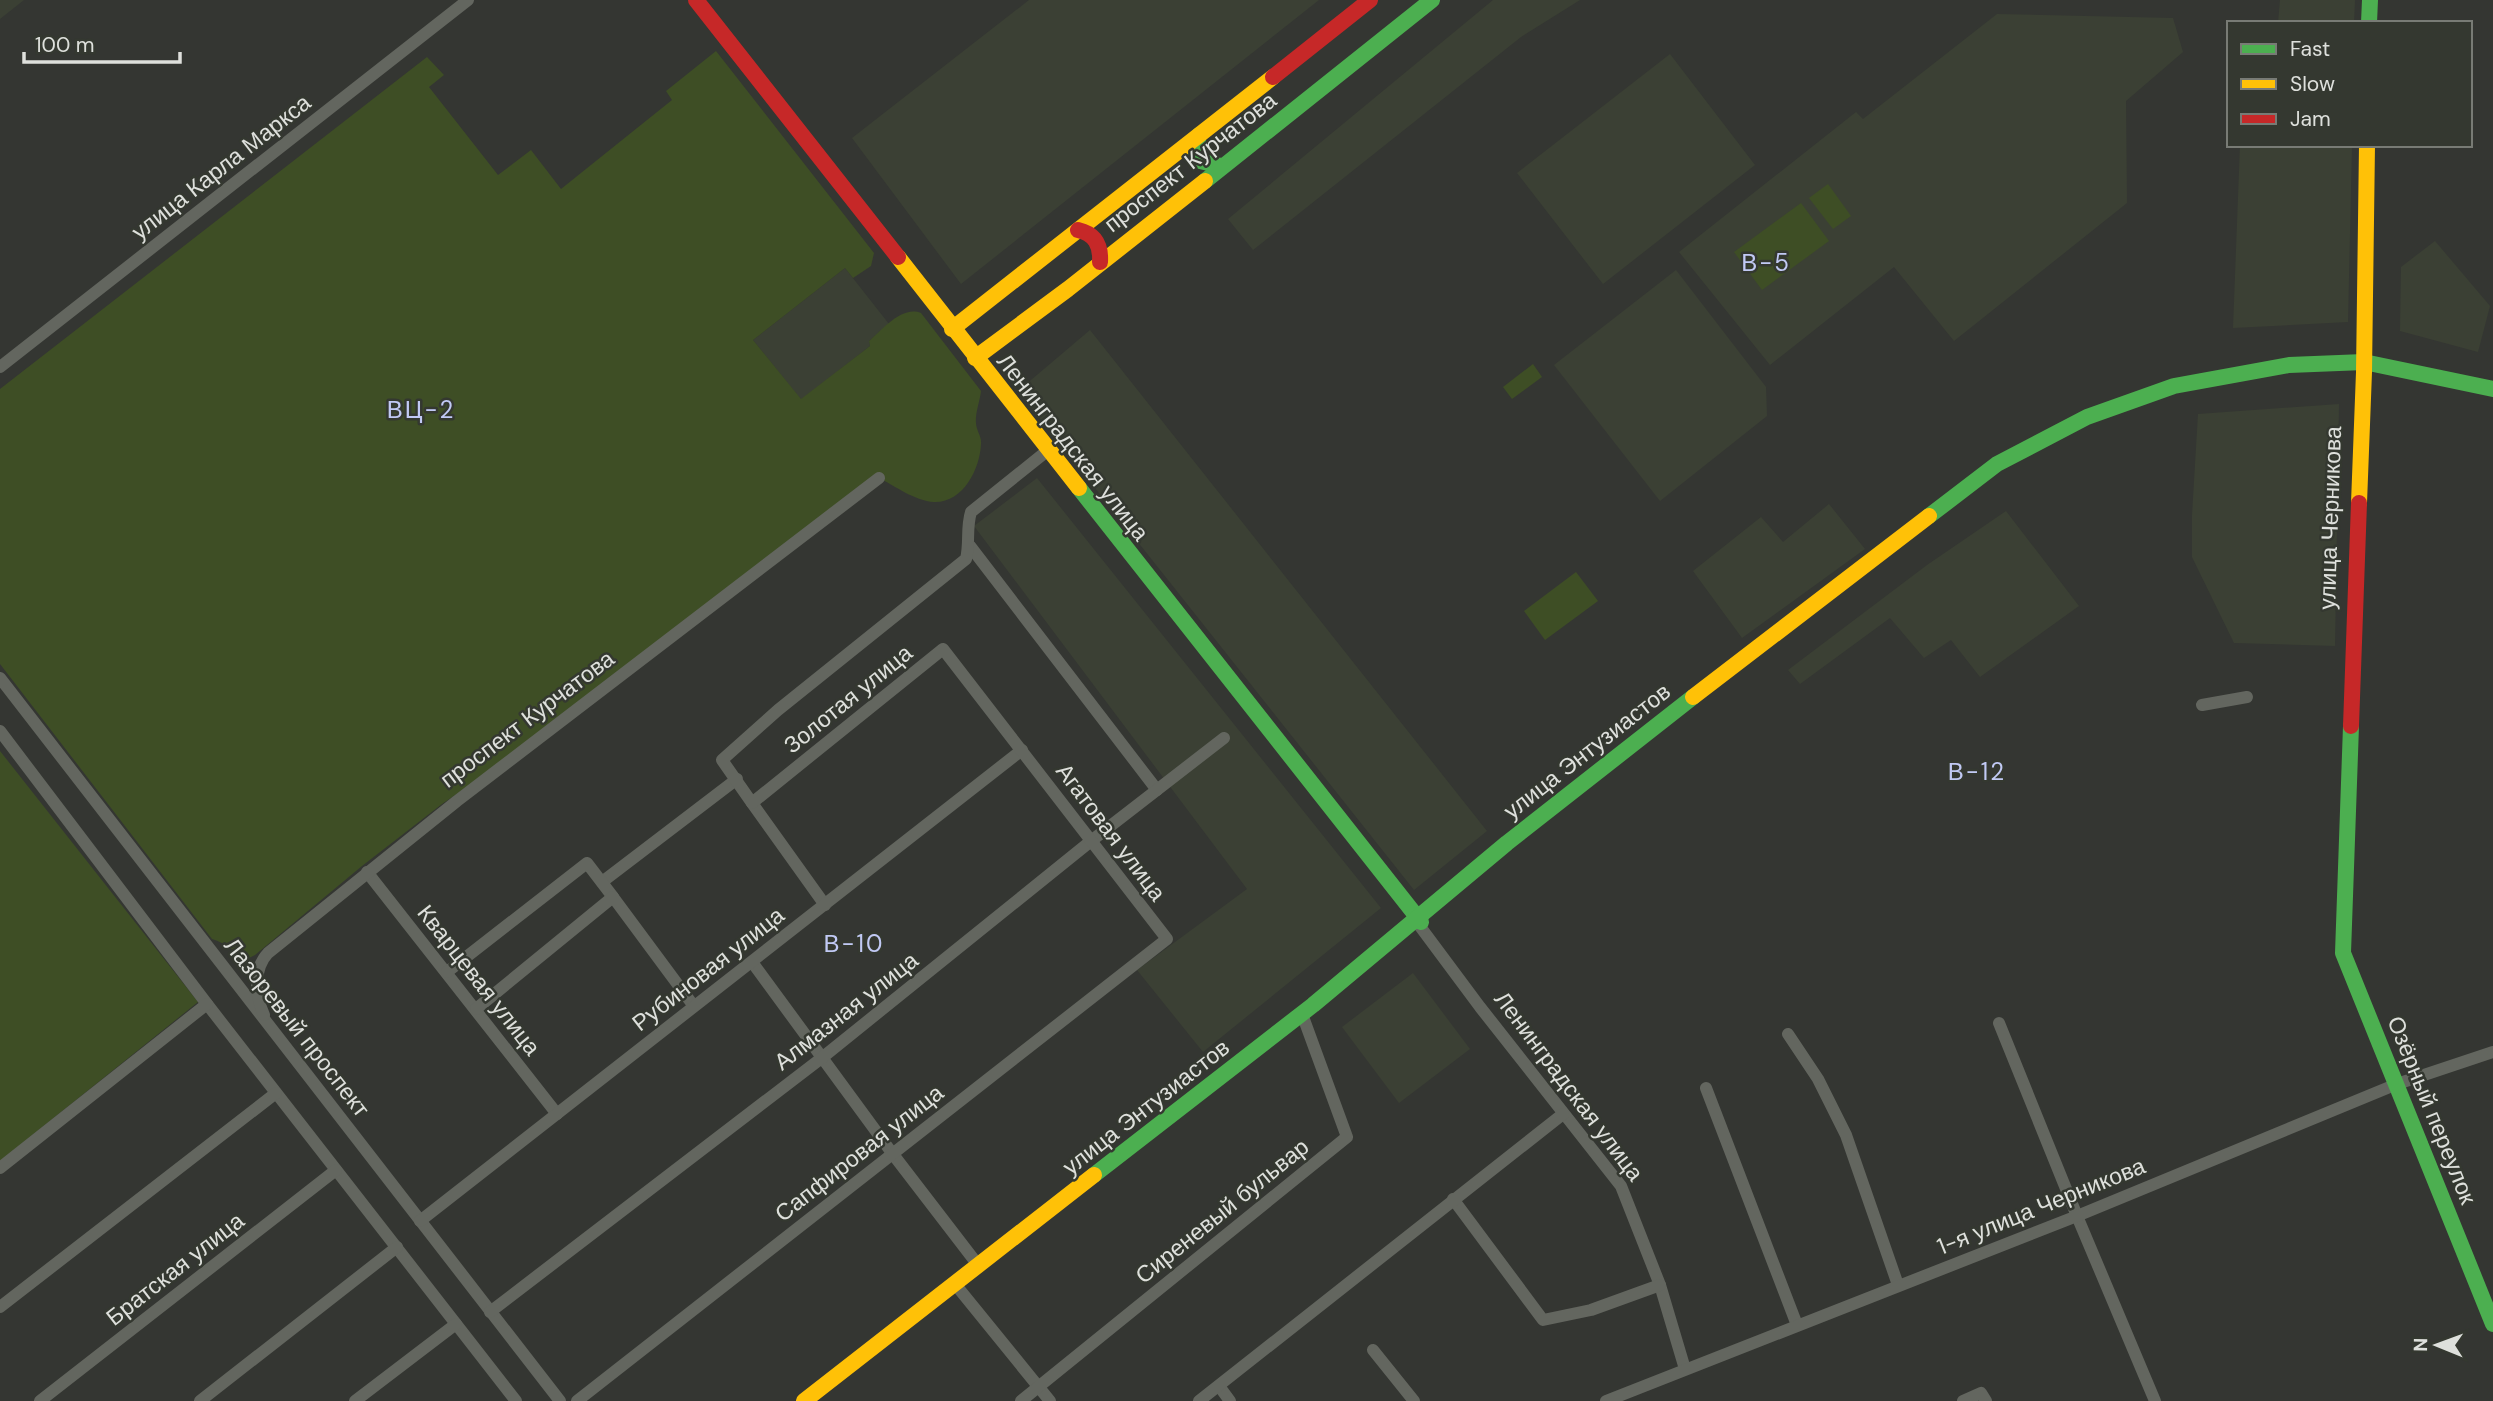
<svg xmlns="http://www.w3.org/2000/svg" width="2493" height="1401" font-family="'DM Sans',sans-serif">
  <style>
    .built { fill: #3b4034 }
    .green { fill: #3e4e25 }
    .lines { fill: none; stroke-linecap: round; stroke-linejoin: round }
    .street { stroke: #63665f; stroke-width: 12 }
    .fast { stroke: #4caf50; stroke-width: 16 }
    .slow { stroke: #ffc107; stroke-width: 16 }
    .jam { stroke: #c62828; stroke-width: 16 }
    .labels { text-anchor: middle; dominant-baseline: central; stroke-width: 5; stroke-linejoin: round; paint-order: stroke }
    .street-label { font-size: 23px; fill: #dee0dc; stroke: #343830 }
    .neighbourhood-label { font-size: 24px; letter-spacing: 2px; fill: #c1c9f4; stroke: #343830 }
  </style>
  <rect width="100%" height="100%" fill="#343632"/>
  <g class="built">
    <polygon points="0,0 24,0 0,19"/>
    <polygon points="1029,0 1319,0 961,284 852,138"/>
    <polygon points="1493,0 1580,0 1521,37 1253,250 1228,219"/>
    <polygon points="2280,0 2355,0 2354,23 2278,23"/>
    <polygon points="1997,14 2173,18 2183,52 2126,101 2127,203 1954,341 1894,267 1770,365 1679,252 1856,112 1863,119"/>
    <polygon points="1670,54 1755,165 1603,284 1517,173"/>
    <polygon points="2240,145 2352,145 2348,322 2233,328"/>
    <polygon points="2435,241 2490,306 2478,352 2400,331 2401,267"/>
    <polygon points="845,268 889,324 869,341 870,346 801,400 753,340"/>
    <polygon points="1676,270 1766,387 1767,416 1660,501 1554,365"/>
    <polygon points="1090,330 1487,831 1414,890 1018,391"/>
    <polygon points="2339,404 2335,646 2234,643 2192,557 2192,515 2198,414"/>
    <polygon points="1037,478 1381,908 1203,1052 1137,970 1247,889 974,526"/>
    <polygon points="1829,504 1865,549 1742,638 1693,571 1761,517 1783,542"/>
    <polygon points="2006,511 2079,606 1980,677 1951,640 1924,658 1890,618 1800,684 1788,670 1927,565"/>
    <polygon points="1413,973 1470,1049 1399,1103 1342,1027"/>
  </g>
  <g class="green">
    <path d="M716,51L874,253L871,266L853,278L845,268L753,340L801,399L870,346L869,341C882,330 902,305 921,313L981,391C980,401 975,413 976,423C976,430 982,437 981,444C980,469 963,503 934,502C915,501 895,486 879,478L477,780L442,804L362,866L255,955L249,958C235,954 226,943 212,939L0,664V389L427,57L444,75L429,87L498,175L531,150L561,189L672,100L666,91Z"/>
    <polygon points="1828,184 1851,216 1833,229 1809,198"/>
    <polygon points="1801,203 1829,241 1762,290 1734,252"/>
    <polygon points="1533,364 1542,377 1512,399 1503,387"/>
    <polygon points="1576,572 1598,601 1545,640 1524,611"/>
    <polygon points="0,751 198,1002 0,1161"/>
  </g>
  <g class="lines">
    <g class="street">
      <polyline points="0,367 468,0"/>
      <polyline points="970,546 1157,790"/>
      <polyline points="0,678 560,1401"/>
      <polyline points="2202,705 2247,697"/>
      <polyline points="0,731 207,1004 516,1401"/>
      <polyline points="752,803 825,905"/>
      <polyline points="367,872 557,1114"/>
      <polyline points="602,882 737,779"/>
      <polyline points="1416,921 1480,1007 1621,1186 1660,1285 1685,1369"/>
      <polyline points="752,962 892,1153 978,1265"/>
      <polyline points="447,972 587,863 613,897"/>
      <polyline points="476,1009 613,897 693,1005"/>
      <path d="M264,1015C255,995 253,969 268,953L457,801L879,478"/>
      <polyline points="1999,1023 2077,1216 2155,1401"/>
      <polyline points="1788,1034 1818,1079 1846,1135 1898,1285"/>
      <polyline points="1706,1088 1797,1325"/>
      <polyline points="0,1168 207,1004"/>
      <polyline points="1453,1199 1543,1320 1591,1310 1660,1285"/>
      <polyline points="420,1221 1022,750"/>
      <polyline points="955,1284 1050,1401"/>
      <polyline points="0,1307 276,1093"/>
      <polyline points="490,1312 823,1057 1091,841 1224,738"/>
      <polyline points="1373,1350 1414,1401"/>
      <polyline points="1219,1386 1230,1401"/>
      <polyline points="40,1401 336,1170"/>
      <polyline points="200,1401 397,1247"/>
      <polyline points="355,1401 456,1324"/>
      <path d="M577,1401L1167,939L943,649L752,803L722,760L778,710L966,559C970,543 966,528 971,512L1047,451"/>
      <polyline points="1021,1401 1347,1137 1302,1014"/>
      <polyline points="1199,1401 1563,1114"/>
      <polyline points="1606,1401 2077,1216 2397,1084 2493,1052"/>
      <polyline points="1963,1401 1981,1393 1986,1401"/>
    </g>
    <g class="fast">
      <polyline points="2369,23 2370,0"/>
      <polyline points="1199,135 1195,151 1200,161 1221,166"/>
      <polyline points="1205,181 1432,0"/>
      <polyline points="1079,488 1421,922"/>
      <polyline points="1929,516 1997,464 2087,417 2174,386 2289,365 2364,362 2493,389"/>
      <polyline points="2351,726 2343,953 2493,1324"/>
      <polyline points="1094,1175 1313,1005 1507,843 1693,697"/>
    </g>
    <g class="slow">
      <polyline points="898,257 1079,488"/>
      <polyline points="952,329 1273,77"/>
      <polyline points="975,358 1068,289 1205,181"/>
      <polyline points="2359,503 2364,372 2367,145"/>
      <polyline points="1693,697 1929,516"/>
      <polyline points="804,1401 1094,1175"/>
    </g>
    <g class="jam">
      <polyline points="696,0 898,257"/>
      <polyline points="1273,77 1370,0"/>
      <path d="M1078,230C1095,234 1101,245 1100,262"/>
      <polyline points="2351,726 2359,503"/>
    </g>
  </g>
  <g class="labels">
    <g class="street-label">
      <text transform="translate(1190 162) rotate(-38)">проспект Курчатова</text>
      <text transform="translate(221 167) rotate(-38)">улица Карла Маркса</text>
      <text transform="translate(1073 447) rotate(52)">Ленинградская улица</text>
      <text transform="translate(2330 518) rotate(-88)">улица Черникова</text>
      <text transform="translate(848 699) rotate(-39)">Золотая улица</text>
      <text transform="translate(527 719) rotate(-37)">проспект Курчатова</text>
      <text transform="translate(1587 751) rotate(-38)">улица Энтузиастов</text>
      <text transform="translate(1111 832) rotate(53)">Агатовая улица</text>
      <text transform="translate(708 969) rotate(-38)">Рубиновая улица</text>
      <text transform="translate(479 980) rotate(52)">Кварцевая улица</text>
      <text transform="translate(846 1011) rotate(-38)">Алмазная улица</text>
      <text transform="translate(297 1027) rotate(52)">Лазоревый проспект</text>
      <text transform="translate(1569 1086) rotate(53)">Ленинградская улица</text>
      <text transform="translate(1146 1107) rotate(-38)">улица Энтузиастов</text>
      <text transform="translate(2432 1110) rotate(68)">Озёрный переулок</text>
      <text transform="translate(859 1153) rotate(-38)">Сапфировая улица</text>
      <text transform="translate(2041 1206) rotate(-22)">1-я улица Черникова</text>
      <text transform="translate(1222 1211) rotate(-39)">Сиреневый бульвар</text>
      <text transform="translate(175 1269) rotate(-38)">Братская улица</text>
    </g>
    <g class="neighbourhood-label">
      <text x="1766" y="262">В-5</text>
      <text x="421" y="409">ВЦ-2</text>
      <text x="1977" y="771">В-12</text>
      <text x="854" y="943">В-10</text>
    </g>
  </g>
  <rect x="2227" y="21" width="245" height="126" fill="#343830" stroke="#787b75" stroke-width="2"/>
  <rect x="2241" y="44" width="35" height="10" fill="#4caf50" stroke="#787b75" stroke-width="2"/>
  <text x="2290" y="56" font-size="21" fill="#dee0dc">Fast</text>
  <rect x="2241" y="79" width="35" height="10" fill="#ffc107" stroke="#787b75" stroke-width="2"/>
  <text x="2290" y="91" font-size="21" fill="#dee0dc">Slow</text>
  <rect x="2241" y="114" width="35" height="10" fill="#c62828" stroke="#787b75" stroke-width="2"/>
  <text x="2290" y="126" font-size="21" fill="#dee0dc">Jam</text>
  <g transform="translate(2437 1345) rotate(271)" stroke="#343830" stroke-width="5" paint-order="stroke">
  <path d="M0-5L12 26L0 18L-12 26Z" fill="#dee0dc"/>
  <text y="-10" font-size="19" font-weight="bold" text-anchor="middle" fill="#dee0dc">N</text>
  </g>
  <path d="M24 52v10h156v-10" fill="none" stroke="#dee0dc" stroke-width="3.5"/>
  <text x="35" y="52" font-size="21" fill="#dee0dc" stroke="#343830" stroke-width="5" paint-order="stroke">100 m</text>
</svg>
